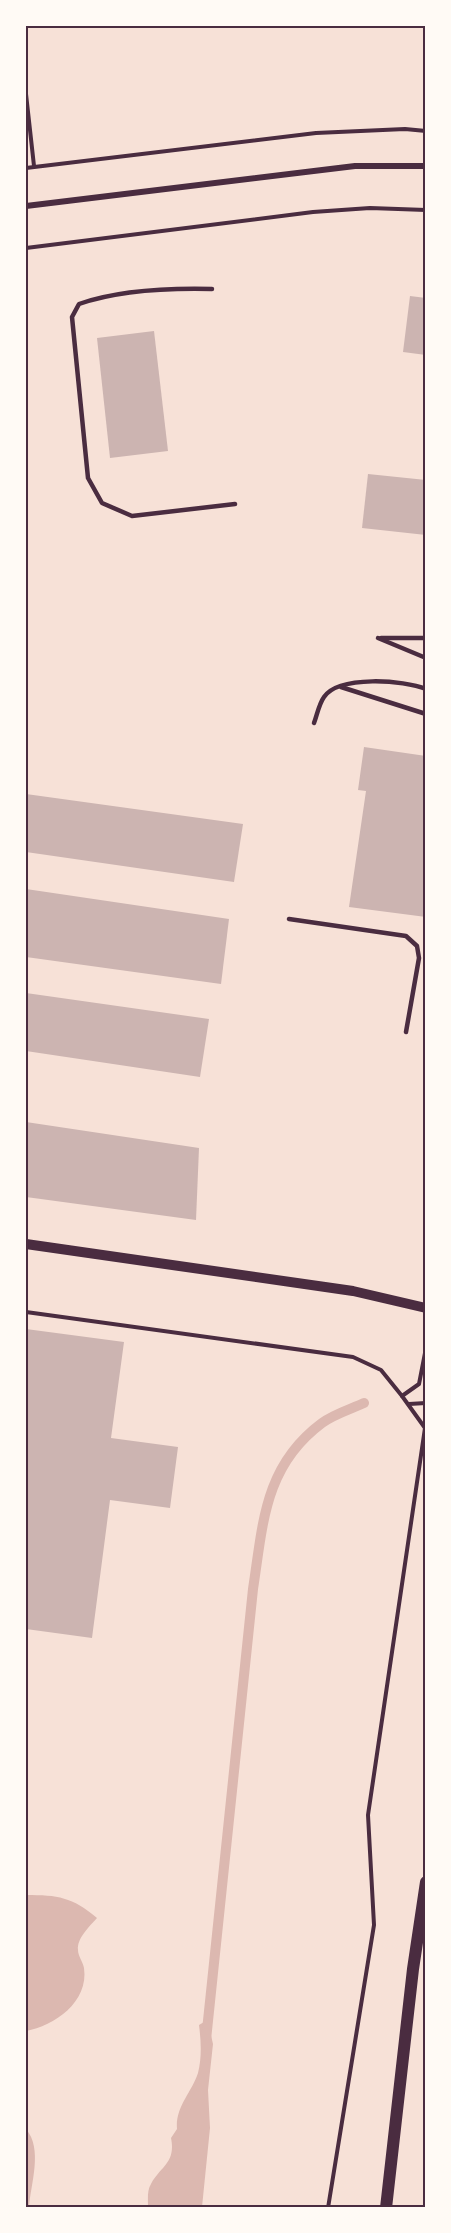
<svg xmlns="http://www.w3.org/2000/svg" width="451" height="2233" font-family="Ubuntu,sans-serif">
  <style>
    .water { fill: #dcb8b0 }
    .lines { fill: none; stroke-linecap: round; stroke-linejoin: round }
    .stream { stroke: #dcb8b0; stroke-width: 10 }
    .building { fill: #ccb4b1 }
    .path { stroke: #4a2c40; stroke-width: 4 }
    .service { stroke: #4a2c40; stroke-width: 4.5 }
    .minor { stroke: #4a2c40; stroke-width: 6 }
    .tertiary { stroke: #4a2c40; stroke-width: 10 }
    .secondary { stroke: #4a2c40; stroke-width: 12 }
    .neatline { fill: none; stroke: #4a2c40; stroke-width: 2 }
  </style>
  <rect width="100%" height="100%" fill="#f7e1d7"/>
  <g class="water">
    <path d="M26,1895C58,1895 72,1897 97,1918C89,1927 77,1938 78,1950C78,1956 83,1962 84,1968C89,2002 54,2026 26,2031Z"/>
    <path d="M204,2022L210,2031L213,2044L208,2090L210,2128L202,2207H148C148,2200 147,2190 151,2184C161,2166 176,2163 171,2138L177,2129C175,2107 192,2092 198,2073C202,2057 201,2041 199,2025Z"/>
    <path d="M26,2129C43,2149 31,2183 29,2207H26Z"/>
  </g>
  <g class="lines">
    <path class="stream" d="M206,2040L253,1589C263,1524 264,1466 322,1423C334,1414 351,1409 364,1403"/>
  </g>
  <g class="building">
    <polygon points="410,296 426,298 426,355 403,352"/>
    <polygon points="154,331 168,451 110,458 97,338"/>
    <polygon points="368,474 426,480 426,535 362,528"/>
    <polygon points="364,747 426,756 426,917 349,907 366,791 358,790"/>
    <polygon points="26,794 243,824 234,882 26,852"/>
    <polygon points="26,889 229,919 221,984 26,957"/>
    <polygon points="26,993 209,1019 200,1077 26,1051"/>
    <polygon points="26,1122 199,1148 196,1220 26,1197"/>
    <polygon points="26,1329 124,1342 111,1438 178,1447 170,1508 110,1500 92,1638 26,1629"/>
  </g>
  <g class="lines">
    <g class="path">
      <polyline points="26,94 34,166"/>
      <polyline points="26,168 316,133 405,129 426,131"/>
      <polyline points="26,248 313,212 370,208 426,210"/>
      <polyline points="26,1312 353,1357 381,1370 402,1396"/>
      <polyline points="409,1404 426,1403"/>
      <polyline points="328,2208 374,1925 368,1815 425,1428 402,1396 419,1384 426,1348"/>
    </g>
    <g class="service">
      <path d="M212,289C170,288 119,290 79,304L72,317L88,478L102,503L132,516L235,504"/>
      <polyline points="378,638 426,658"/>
      <polyline points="381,638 426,638"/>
      <polyline points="341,687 426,714"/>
      <path d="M314,723C317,715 319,704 324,697C339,675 404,680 426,689"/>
      <polyline points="289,919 406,936 417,946 419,958 406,1032"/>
    </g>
    <polyline class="minor" points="26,206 355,166 426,166"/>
    <polyline class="tertiary" points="26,1244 353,1291 426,1308"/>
    <polyline class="secondary" points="386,2208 413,1969 426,1882"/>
  </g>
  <rect width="451" height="2233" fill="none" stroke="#fffaf5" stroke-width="54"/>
  <rect x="27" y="27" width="397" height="2179" class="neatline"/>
</svg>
